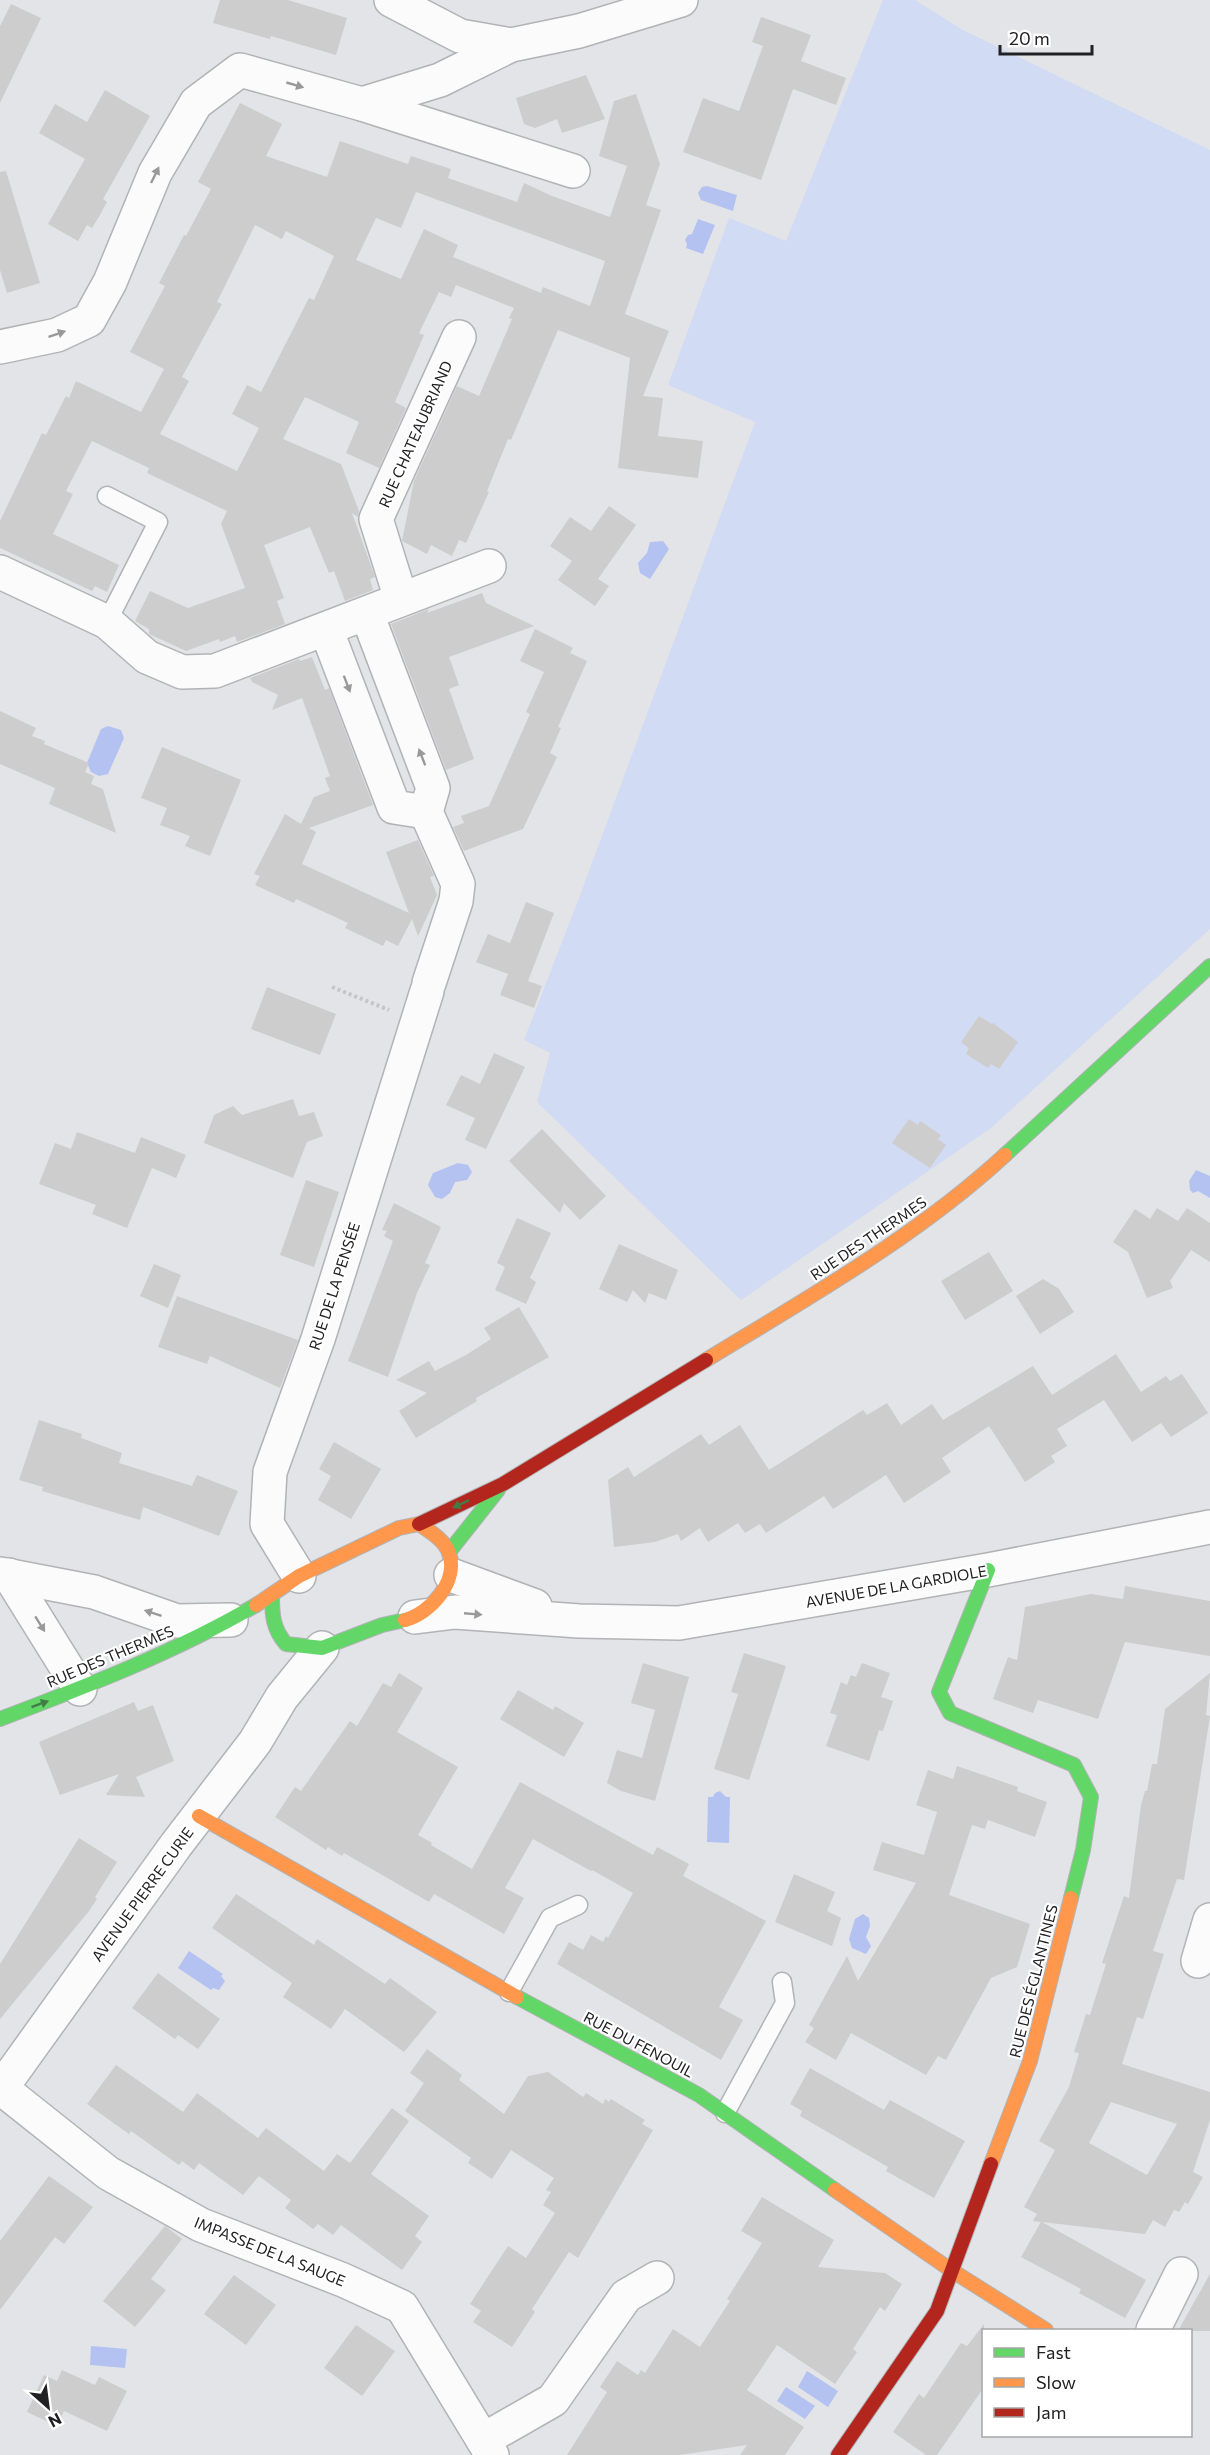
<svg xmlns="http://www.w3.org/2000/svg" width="1210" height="2455" font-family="Commissioner,sans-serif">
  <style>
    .green { fill: #d2dbf4 }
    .water { fill: #b4c2f2 }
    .building { fill: #cdcdcd; fill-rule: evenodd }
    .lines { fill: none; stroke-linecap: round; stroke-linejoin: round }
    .lane-casing { stroke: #b2b3b6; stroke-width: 21 }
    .street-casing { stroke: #b2b3b6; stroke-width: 36 }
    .fast-casing { stroke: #b2b3b6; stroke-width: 16 }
    .slow-casing { stroke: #b2b3b6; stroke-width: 16 }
    .jam-casing { stroke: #b2b3b6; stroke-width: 16 }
    .path { stroke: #c5c5c6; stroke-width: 4; stroke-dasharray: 3 3; stroke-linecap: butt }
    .lane { stroke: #fbfbfb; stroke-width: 18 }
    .street { stroke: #fbfbfb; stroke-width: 33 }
    .fast { stroke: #63d668; stroke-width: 14 }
    .slow { stroke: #ff974d; stroke-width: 14 }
    .jam { stroke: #b3261e; stroke-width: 14 }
    .oneway { fill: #99999a }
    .oneway2 { fill: #427c46 }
    .labels { text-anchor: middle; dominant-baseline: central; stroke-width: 4.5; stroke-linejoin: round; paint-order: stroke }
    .street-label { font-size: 15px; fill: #212124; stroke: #fff }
  </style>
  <rect width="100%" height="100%" fill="#e2e4e7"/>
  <polygon class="green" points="883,0 915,0 963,30 1210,150 1210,929 991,1128 741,1300 537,1102 550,1053 524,1040 579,898 755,422 668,385 729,218 786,241"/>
  <g class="water">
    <polygon points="707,186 737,195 733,211 701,200 698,193 702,187"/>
    <polygon points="698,219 715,225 703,254 686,248 687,244 685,240 688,235 692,234"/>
    <polygon points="663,541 669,549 650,579 640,573 638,563 647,553 650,542"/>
    <polygon points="108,726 121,730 124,738 108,774 99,776 91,772 87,763 101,729"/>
    <polygon points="458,1163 468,1165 472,1172 467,1180 455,1182 450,1193 442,1199 435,1197 428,1185 433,1173"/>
    <polygon points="1196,1170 1210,1176 1210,1198 1198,1191 1193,1193 1190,1190 1189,1181"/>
    <polygon points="720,1791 726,1797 730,1797 729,1843 707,1842 708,1797 713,1797 715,1793"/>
    <polygon points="863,1914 869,1918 870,1926 866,1937 871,1946 866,1954 852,1948 849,1939 855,1919"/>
    <polygon points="189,1951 223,1974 221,1976 225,1981 219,1990 213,1988 211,1990 178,1968"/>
    <polygon points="91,2346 127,2349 125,2368 90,2365"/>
    <polygon points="807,2371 838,2391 828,2407 798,2387"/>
    <polygon points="786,2387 815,2406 805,2419 777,2401"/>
  </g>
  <g class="building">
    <polygon points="220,0 288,0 347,18 336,55 271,36 270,39 213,23"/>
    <polygon points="11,4 41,18 0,103 0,26"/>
    <polygon points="761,17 811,35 801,61 846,78 836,105 793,89 761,180 683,152 703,98 739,111 763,46 752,42"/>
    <polygon points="586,75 605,119 562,133 557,119 535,128 524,124 516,98"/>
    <polygon points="105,90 150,116 103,199 107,202 100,215 92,228 87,225 78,241 48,224 85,159 39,133 55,104 87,122"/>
    <path d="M636,94L660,164L646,205L661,210L625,314L669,331L643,396L663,398L658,436L703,441L698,478L618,468L630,358L558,330L511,440L508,439L487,491L489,492L466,543L459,540L452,556L431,545L427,554L402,541L414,481L457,386L479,396L512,319L509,318L514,308L456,285L451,297L439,292L419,333L424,335L395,402L406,408L379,468L346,453L359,422L305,397L283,439L341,464L359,511L358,517L352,513L375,577L370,579L373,590L345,601L334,571L329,573L310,527L264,545L284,598L277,601L285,624L237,642L235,636L220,642L219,639L186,651L149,634V629L135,621L150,591L188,608L245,588L221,524L227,511L147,473L149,468L92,441L66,491L73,494L53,534L119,565L107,592L95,586L92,591L0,548V521L42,433L46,435L66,396L69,398L76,381L141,412L164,369L130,352L165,286L159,283L184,235L186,236L211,189L198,182L240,103L282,124L266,156L327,177L340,141L408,164L411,156L451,169L448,178L517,202L524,183L552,196L610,217L627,166L599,156L614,101ZM416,192L605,261L590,306L543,287L541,293L453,257L458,245L424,229L401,279L356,260L376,218L401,228ZM255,225L282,239L286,231L334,256L314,300L309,298L261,392L247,385L232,414L259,428L237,471L160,434L189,381L182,377L222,304L217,302Z"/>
    <polygon points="6,171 40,283 7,293 0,270 0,172"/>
    <polygon points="609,506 636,525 598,579 609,586 595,606 558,580 572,561 550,546 570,517 591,531"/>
    <polygon points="482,593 486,603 534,626 449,657 459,685 449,689 474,759 446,770 391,624 429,609 427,613"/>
    <polygon points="535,629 573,648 570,653 587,661 558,727 561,728 550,753 557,757 523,829 464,851 453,827 464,823 461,816 489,806 530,714 526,712 544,672 520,661"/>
    <polygon points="312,657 325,690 329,688 373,805 309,828 316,832 302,864 409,913 386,852 418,840 434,876 430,877 437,895 418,936 412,919 398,946 386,940 383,946 345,928 348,923 296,899 294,903 255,885 260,876 254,874 285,814 301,824 314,797 330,791 325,778 330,776 302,698 272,710 278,695 252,682 250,678 299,659 300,661"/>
    <polygon points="0,711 36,728 32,736 45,741 44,744 89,763 85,772 94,776 91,784 103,789 116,833 49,804 55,788 0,764"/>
    <polygon points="162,747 241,780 210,856 185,846 190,836 160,825 167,808 141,798"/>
    <polygon points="526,902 554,913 528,981 542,986 534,1008 500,995 508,974 476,962 488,934 510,943"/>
    <polygon points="267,987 336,1014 320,1055 251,1029"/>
    <polygon points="979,1016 992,1024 993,1023 1018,1042 999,1069 991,1064 988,1068 966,1054 969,1048 961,1042"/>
    <polygon points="494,1053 525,1067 486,1149 465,1140 475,1118 446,1105 461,1075 480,1084"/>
    <polygon points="293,1099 299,1116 314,1112 323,1136 307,1142 293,1178 204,1143 214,1115 233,1106 242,1115"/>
    <polygon points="909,1119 918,1125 920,1121 941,1135 938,1139 946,1145 930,1168 892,1143"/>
    <polygon points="542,1129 606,1196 580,1220 564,1203 560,1213 509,1161"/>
    <polygon points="77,1132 135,1153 141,1137 186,1155 176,1178 152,1168 127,1228 92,1214 96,1205 39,1184 55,1143 71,1149"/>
    <polygon points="306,1180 339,1192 314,1267 280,1255"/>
    <polygon points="394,1203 441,1227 425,1263 430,1265 417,1293 388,1377 348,1361 393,1241 384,1236 387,1231 382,1230"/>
    <polygon points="1157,1208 1178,1221 1187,1208 1210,1223 1210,1262 1191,1250 1170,1281 1173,1288 1147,1298 1128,1252 1113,1242 1135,1209 1150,1219"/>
    <polygon points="517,1218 551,1233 530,1278 536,1282 526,1304 495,1290 505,1267 497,1263"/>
    <polygon points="619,1244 678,1270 666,1300 649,1293 645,1303 633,1290 627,1302 599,1289"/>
    <polygon points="989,1252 1013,1291 965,1320 941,1281"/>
    <polygon points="154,1264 181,1275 168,1308 140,1296"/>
    <polygon points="1043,1279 1059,1289 1074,1312 1040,1334 1016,1296"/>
    <polygon points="177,1296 298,1340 280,1388 210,1356 207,1364 158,1347"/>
    <polygon points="519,1307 549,1357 476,1398 477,1401 416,1438 399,1411 427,1393 396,1380 429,1361 435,1371 466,1355 491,1339 484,1328"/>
    <polygon points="1116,1354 1141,1392 1166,1376 1170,1381 1182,1374 1208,1413 1171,1437 1161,1423 1132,1442 1104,1400 1057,1429 1067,1446 1051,1456 1055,1462 1025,1482 989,1426 942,1458 951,1472 904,1503 886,1475 833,1509 824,1496 766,1533 760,1524 745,1533 738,1523 708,1542 700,1528 681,1541 678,1534 655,1542 614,1547 608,1480 628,1467 634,1477 701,1434 709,1445 740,1425 769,1470 863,1410 867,1415 887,1403 901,1425 932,1404 943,1420 1033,1366 1052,1395"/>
    <polygon points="39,1420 82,1434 81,1438 122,1453 119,1463 192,1486 197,1475 238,1491 219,1536 143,1507 140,1520 42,1491 43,1487 19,1480"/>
    <polygon points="334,1442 381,1469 351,1519 318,1500 331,1476 319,1469"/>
    <polygon points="1125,1586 1210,1601 1210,1656 1125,1642 1098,1719 1038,1700 1033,1713 993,1699 1008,1657 1017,1660 1025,1607 1091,1594 1123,1599"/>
    <polygon points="744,1653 786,1666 749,1780 714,1769 738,1694 731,1692"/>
    <polygon points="643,1663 689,1677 655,1801 621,1791 607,1783 617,1750 642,1758 655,1710 631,1703"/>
    <polygon points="862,1663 890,1673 881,1697 893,1701 883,1731 879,1730 869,1761 826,1746 837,1715 830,1713 841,1682 847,1685 851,1675 856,1677"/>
    <polygon points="399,1673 423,1688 397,1732 458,1767 418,1835 432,1843 431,1845 472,1869 520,1782 653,1855 657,1847 689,1864 683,1876 766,1921 719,2007 743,2020 721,2060 557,1964 569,1942 583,1950 591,1935 603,1942 606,1936 608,1938 633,1893 592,1870 591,1871 533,1839 505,1888 524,1898 504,1934 434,1894 429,1902 344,1853 342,1856 328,1847 326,1850 275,1817 295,1787 301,1791 350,1721 357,1726 383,1683 391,1687"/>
    <path d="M1210,1673L1206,1715L1210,1716L1184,1880L1177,1879L1153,1951L1164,1954L1143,2019L1137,2017L1122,2064L1210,2092V2120L1193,2172L1203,2177L1188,2204L1185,2202L1179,2212L1174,2210L1165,2227L1153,2220L1145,2234L1042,2222L1146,2280L1125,2318L1079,2293L1081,2289L1021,2257L1041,2222L1033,2221L1037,2214L1024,2207L1055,2150L1039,2141L1069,2087L1079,2053L1074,2052L1086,2014L1090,2015L1106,1964L1102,1963L1124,1896L1129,1898L1141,1805L1145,1791H1147L1152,1764H1157L1165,1709ZM1111,2102L1177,2124L1147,2175L1089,2143Z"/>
    <polygon points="518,1690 553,1710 555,1706 584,1723 564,1757 500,1719"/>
    <polygon points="134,1702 138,1711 153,1705 174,1761 136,1777 145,1797 106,1795 119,1774 60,1795 39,1742"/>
    <polygon points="957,1766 1018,1787 1017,1791 1047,1802 1035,1837 988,1820 985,1829 972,1825 949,1895 1030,1924 1017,1967 991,1978 946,2060 938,2056 926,2075 851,2033 836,2060 805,2042 814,2028 809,2025 847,1956 858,1981 916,1883 873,1870 882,1842 924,1855 937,1812 916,1805 928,1770 953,1779"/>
    <polygon points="79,1838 117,1862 95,1897 97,1899 89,1911 0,2019 0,1964"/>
    <polygon points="794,1874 835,1892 827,1911 841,1918 832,1946 775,1922"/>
    <polygon points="236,1894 314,1945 317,1939 385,1984 390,1978 437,2012 404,2052 345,2009 331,2029 283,1997 292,1983 212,1928"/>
    <polygon points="158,1973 220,2019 198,2049 178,2035 175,2039 132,2008"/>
    <polygon points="427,2049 462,2075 459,2080 504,2114 528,2076 548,2072 583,2097 586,2093 603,2104 605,2099 609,2102 611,2099 645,2120 642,2124 653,2130 578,2258 569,2252 532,2309 535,2312 512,2347 473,2322 481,2311 470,2304 508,2246 526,2258 555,2213 543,2205 551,2192 546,2190 554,2178 511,2150 492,2179 468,2163 471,2158 405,2111 424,2083 410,2073"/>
    <polygon points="116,2065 183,2112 197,2093 258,2138 266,2128 324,2171 337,2154 350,2163 392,2108 409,2121 371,2174 429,2216 415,2236 422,2242 402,2270 341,2225 333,2235 318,2224 313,2229 285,2208 291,2200 259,2176 243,2195 199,2163 194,2170 182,2161 179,2165 131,2131 129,2134 87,2104"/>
    <polygon points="810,2068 884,2110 890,2100 965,2141 934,2198 886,2171 888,2167 800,2116 802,2111 790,2104"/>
    <polygon points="49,2176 93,2207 64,2244 55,2237 0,2310 0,2241"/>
    <polygon points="762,2197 834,2240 818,2267 885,2273 902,2284 885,2311 880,2307 853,2349 857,2352 835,2384 777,2345 747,2390 804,2427 785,2455 740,2455 747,2445 680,2455 567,2455 607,2392 600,2387 617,2361 638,2375 641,2370 645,2373 673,2329 700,2347 730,2301 727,2299 762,2243 741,2231"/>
    <polygon points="165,2226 182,2239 151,2279 166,2290 135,2327 103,2301"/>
    <polygon points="1210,2274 1210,2331 1178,2331 1188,2313"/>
    <polygon points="234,2275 276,2305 246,2345 204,2314"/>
    <polygon points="984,2324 984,2387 937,2455 926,2455 893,2432 919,2394 924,2398 961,2343 967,2346"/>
    <polygon points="356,2325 395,2351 362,2396 324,2368"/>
    <polygon points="62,2370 95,2385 99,2377 127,2391 107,2431 64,2411 57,2426 27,2412 44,2375 57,2381"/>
  </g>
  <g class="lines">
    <defs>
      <g id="lane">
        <polyline points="107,496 158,522 107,622"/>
        <polyline points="509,1992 550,1918 578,1905"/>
        <polyline points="725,2113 785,2003 782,1982"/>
      </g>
      <g id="street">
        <polyline points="391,0 460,36 511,45"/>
        <polyline points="362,104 440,80 511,45 579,31 681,0"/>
        <polyline points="0,347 57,335 89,320 110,282 155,173 196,103 240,70 362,104 573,171"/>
        <polyline points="0,572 107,622 147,657 182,672 215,671 489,566"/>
        <polyline points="401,599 376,519 459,337"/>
        <polyline points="367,614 433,788 426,812 458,884 456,901 429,983"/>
        <polyline points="326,629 394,807 426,812"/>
        <polyline points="0,1574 94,1592 177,1621 231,1620"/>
        <polyline points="9,1575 80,1689"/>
        <polyline points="451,1575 535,1606"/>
        <polyline points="299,1576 267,1524 270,1472 318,1339 427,991"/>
        <polyline points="415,1617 455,1612 579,1621 679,1623 988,1570 1210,1527"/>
        <polyline points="1198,1961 1210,1920"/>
        <polyline points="1,2088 108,2173 201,2225 343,2280 402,2307 492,2455"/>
        <polyline points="0,2090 176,1845 255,1742 282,1697 322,1648"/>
        <polyline points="1153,2330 1181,2274"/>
        <polyline points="483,2440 553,2400 626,2296 657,2278"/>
      </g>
      <g id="fast">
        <polyline points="1005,1155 1210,966"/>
        <polyline points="449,1552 498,1490"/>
        <polyline points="988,1570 939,1692 950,1713 1074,1765 1091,1797 1083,1850 1071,1898"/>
        <path d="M272,1596C272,1615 273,1629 286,1644L322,1648L382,1625L405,1620"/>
        <path d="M0,1719C87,1686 176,1652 256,1605"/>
        <polyline points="517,1997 699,2095 835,2190"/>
      </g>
      <g id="slow">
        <path d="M706,1360C809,1297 916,1237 1005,1155"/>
        <path d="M256,1605L299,1576L399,1528L419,1524C429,1531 445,1540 449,1553C459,1581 431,1613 405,1620"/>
        <polyline points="199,1816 517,1997"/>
        <polyline points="991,2164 1030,2061 1071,1898"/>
        <polyline points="835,2190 951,2270 1046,2330"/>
      </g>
      <g id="jam">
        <polyline points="419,1524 503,1484 706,1360"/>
        <polyline points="838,2455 937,2311 991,2164"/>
      </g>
    </defs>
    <use href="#lane" class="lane-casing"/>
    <use href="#street" class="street-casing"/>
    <use href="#fast" class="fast-casing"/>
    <use href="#slow" class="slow-casing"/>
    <use href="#jam" class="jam-casing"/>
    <polyline class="path" points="332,987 389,1010"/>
    <use href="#lane" class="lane"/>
    <use href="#street" class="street"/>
    <use href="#fast" class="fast"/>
    <use href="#slow" class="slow"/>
    <use href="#jam" class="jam"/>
  </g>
  <defs><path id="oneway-solid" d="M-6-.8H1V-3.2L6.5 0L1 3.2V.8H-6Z" transform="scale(1.5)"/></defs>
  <g class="oneway">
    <use href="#oneway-solid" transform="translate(295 85) rotate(16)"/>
    <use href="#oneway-solid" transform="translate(155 175) rotate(-64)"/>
    <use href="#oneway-solid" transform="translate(57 334) rotate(-19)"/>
    <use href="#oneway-solid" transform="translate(347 684) rotate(69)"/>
    <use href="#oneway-solid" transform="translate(422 757) rotate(-111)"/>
    <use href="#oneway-solid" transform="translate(153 1613) rotate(-162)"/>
    <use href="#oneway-solid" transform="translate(473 1614) rotate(5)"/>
    <use href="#oneway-solid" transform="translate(40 1624) rotate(58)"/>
  </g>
  <g class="oneway2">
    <use href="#oneway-solid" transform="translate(461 1504) rotate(155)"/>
    <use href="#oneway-solid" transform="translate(40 1704) rotate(-20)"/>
  </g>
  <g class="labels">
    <g class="street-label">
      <text transform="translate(415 434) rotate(-66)">RUE CHATEAUBRIAND</text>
      <text transform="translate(868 1238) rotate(-34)">RUE DES THERMES</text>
      <text transform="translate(334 1286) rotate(-72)">RUE DE LA PENSÉE</text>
      <text transform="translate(896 1586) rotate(-10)">AVENUE DE LA GARDIOLE</text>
      <text transform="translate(110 1656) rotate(-23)">RUE DES THERMES</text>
      <text transform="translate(142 1894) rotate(-54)">AVENUE PIERRE CURIE</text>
      <text transform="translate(1033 1981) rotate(-76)">RUE DES ÉGLANTINES</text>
      <text transform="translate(639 2044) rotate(28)">RUE DU FENOUIL</text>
      <text transform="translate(270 2251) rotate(22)">IMPASSE DE LA SAUGE</text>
    </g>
  </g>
  <rect x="982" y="2329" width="210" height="108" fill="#ffffff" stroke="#a6a6a7" stroke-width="1.5"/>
  <rect x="994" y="2348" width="30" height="9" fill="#63d668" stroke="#a6a6a7" stroke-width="1.5"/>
  <text x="1036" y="2359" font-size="18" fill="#212124">Fast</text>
  <rect x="994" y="2378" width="30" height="9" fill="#ff974d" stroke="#a6a6a7" stroke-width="1.5"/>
  <text x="1036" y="2389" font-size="18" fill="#212124">Slow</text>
  <rect x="994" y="2408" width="30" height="9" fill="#b3261e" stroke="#a6a6a7" stroke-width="1.5"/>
  <text x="1036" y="2419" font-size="18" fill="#212124">Jam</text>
  <g transform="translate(48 2407) rotate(152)" stroke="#ffffff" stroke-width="4.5" paint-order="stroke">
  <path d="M0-4.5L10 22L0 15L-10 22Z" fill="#212124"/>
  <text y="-9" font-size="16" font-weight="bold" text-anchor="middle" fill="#212124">N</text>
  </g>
  <path d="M1000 45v9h92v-9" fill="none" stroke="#212124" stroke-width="3"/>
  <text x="1009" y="45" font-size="18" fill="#212124" stroke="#ffffff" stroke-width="4.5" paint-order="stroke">20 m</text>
</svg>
